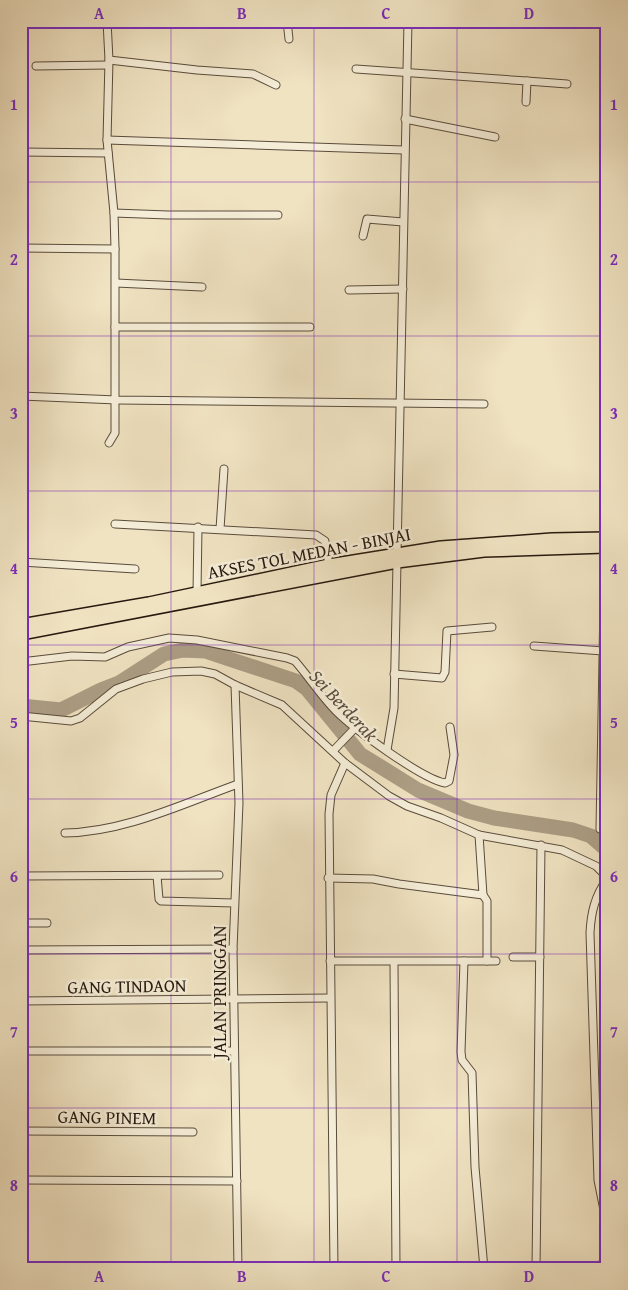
<svg xmlns="http://www.w3.org/2000/svg" width="628" height="1290" font-family="'Gentium Book Plus',serif">
  <style>
    .lines { fill: none; stroke-linecap: round; stroke-linejoin: round }
    .river { stroke: #ac9e85; stroke-width: 15 }
    .street-casing { stroke: #594c3c; stroke-width: 9 }
    .primary-casing { stroke: #27190f; stroke-width: 14 }
    .highway-casing { stroke: #27190f; stroke-width: 15 }
    .street { stroke: #f5edd7; stroke-width: 7 }
    .primary { stroke: #f0e3c2; stroke-width: 11 }
    .highway { stroke: #f0e3c2; stroke-width: 12 }
    .grid { fill: none; stroke: #7b2cbf; stroke-width: 1; stroke-opacity: 0.55 }
    .labels { text-anchor: middle; dominant-baseline: central; stroke-width: 5; stroke-linejoin: round; paint-order: stroke }
    .street-label { font-size: 18px; fill: #27190f; stroke: #f5edd7 }
    .water-label { font-size: 19px; font-style: italic; fill: #5c4e3e; stroke: #f5edd7 }
    .neatline { fill: none; stroke: #7b2cbf; stroke-width: 2 }
    .grid-label { font-size: 16px; text-anchor: middle; font-weight: bold; fill: #7b2cbf }
  </style>
  <rect width="100%" height="100%" fill="#f0e3c2"/>
  <filter id="stains"><feTurbulence type="fractalNoise" baseFrequency=".004" numOctaves="4"/><feColorMatrix values="0 0 0 0 .2 0 0 0 0 .09 0 0 0 0 .02 0 0 0 .5 -.17"/></filter>
  <radialGradient id="worn" r=".72"><stop offset=".6" stop-color="#630" stop-opacity="0"/><stop offset="1" stop-color="#630" stop-opacity=".3"/></radialGradient>
  <g class="lines">
    <polyline class="river" points="21,706 61,710 101,690 119,683 164,654 183,650 205,651 296,681 307,689 360,754 418,790 468,811 494,818 573,830 591,836 607,850"/>
    <defs>
      <g id="street">
        <polyline points="107,21 109,60 107,140 114,213 115,249 115,433 109,443"/>
        <polyline points="287,21 289,39"/>
        <polyline points="109,60 197,70 253,74 276,85"/>
        <polyline points="36,66 108,65"/>
        <polyline points="356,69 527,81 526,102"/>
        <polyline points="527,81 567,84"/>
        <polyline points="405,119 495,137"/>
        <polyline points="107,140 404,150"/>
        <polyline points="21,152 108,153"/>
        <polyline points="114,213 168,215 278,215"/>
        <polyline points="363,236 367,219 403,222"/>
        <polyline points="21,248 115,249"/>
        <polyline points="116,283 202,287"/>
        <polyline points="349,290 403,289"/>
        <polyline points="115,327 310,327"/>
        <polyline points="21,396 117,400 484,404"/>
        <polyline points="606,517 607,509"/>
        <polyline points="115,524 316,535 325,541 329,565"/>
        <polyline points="220,529 224,469"/>
        <polyline points="397,554 408,21"/>
        <polyline points="21,562 135,569"/>
        <polyline points="197,592 198,527"/>
        <polyline points="534,646 603,651"/>
        <path d="M21,662L72,656L105,657L128,647L169,638L197,640L287,658L295,661C309,677 321,696 336,711C354,729 422,779 445,783L449,781L454,755L450,727"/>
        <polyline points="394,674 442,678 445,672 447,631 492,627"/>
        <polyline points="235,685 239,803 233,949 238,1269"/>
        <polyline points="21,716 71,721 80,718 116,689 143,679 172,672 201,671 215,674 235,685 282,705 345,763 389,796 407,806 441,818 479,835 562,850 596,866 607,877"/>
        <polyline points="387,750 394,708 397,562"/>
        <polyline points="333,751 356,727"/>
        <polyline points="600,829 605,544"/>
        <path d="M65,833C125,832 182,804 238,784"/>
        <polyline points="479,835 483,895 487,901 487,961"/>
        <polyline points="21,876 219,875"/>
        <polyline points="157,876 159,899 161,901 234,903"/>
        <polyline points="328,878 373,879 399,884 483,895"/>
        <path d="M607,879C595,896 591,912 590,933L598,1180L607,1225"/>
        <polyline points="21,923 47,923"/>
        <polyline points="21,950 233,949"/>
        <polyline points="513,957 540,957"/>
        <polyline points="330,961 496,961"/>
        <polyline points="464,961 461,1052 462,1060 472,1073 475,1167 484,1269"/>
        <polyline points="394,962 396,1269"/>
        <polyline points="21,1001 330,998"/>
        <polyline points="21,1051 234,1051"/>
        <polyline points="21,1131 193,1132"/>
        <polyline points="21,1180 237,1181"/>
        <polyline points="334,1269 329,814 331,795 345,763"/>
        <polyline points="536,1269 541,845"/>
        <polyline points="596,1269 607,1259"/>
      </g>
      <g id="primary">
        <polyline points="21,625 149,603 329,565 441,547 552,539 606,538"/>
        <polyline points="21,634 397,562 484,551 605,547"/>
      </g>
      <g id="highway">
        <polyline points="606,538 607,538"/>
        <polyline points="605,547 607,547"/>
      </g>
    </defs>
    <use href="#street" class="street-casing"/>
    <use href="#primary" class="primary-casing"/>
    <use href="#highway" class="highway-casing"/>
    <use href="#street" class="street"/>
    <use href="#primary" class="primary"/>
    <use href="#highway" class="highway"/>
  </g>
  <path class="grid" d="M171,21V1269M314,21V1269M457,21V1269M21,182H607M21,336H607M21,491H607M21,645H607M21,799H607M21,954H607M21,1108H607"/>
  <g class="labels">
    <g class="street-label">
      <text transform="translate(309 553) rotate(-11)">AKSES TOL MEDAN - BINJAI</text>
      <text transform="translate(127 986) rotate(-1)">GANG TINDAON</text>
      <text transform="translate(219 992) rotate(-90)">JALAN PRINGGAN</text>
      <text transform="translate(107 1117) rotate(1)">GANG PINEM</text>
    </g>
    <g class="water-label">
      <text transform="translate(344 705) rotate(47)">Sei Berderak</text>
    </g>
  </g>
  <rect width="628" height="1290" fill="none" stroke="#f0e3c2" stroke-width="55"/>
  <rect x="28" y="28" width="572" height="1234" class="neatline"/>
  <g class="grid-label">
    <text x="99" y="19">A</text>
    <text x="242" y="19">B</text>
    <text x="386" y="19">C</text>
    <text x="529" y="19">D</text>
    <text x="14" y="110">1</text>
    <text x="614" y="110">1</text>
    <text x="14" y="265">2</text>
    <text x="614" y="265">2</text>
    <text x="14" y="419">3</text>
    <text x="614" y="419">3</text>
    <text x="14" y="574">4</text>
    <text x="614" y="574">4</text>
    <text x="14" y="728">5</text>
    <text x="614" y="728">5</text>
    <text x="14" y="882">6</text>
    <text x="614" y="882">6</text>
    <text x="14" y="1037">7</text>
    <text x="614" y="1037">7</text>
    <text x="14" y="1191">8</text>
    <text x="614" y="1191">8</text>
    <text x="99" y="1282">A</text>
    <text x="242" y="1282">B</text>
    <text x="386" y="1282">C</text>
    <text x="529" y="1282">D</text>
  </g>
  <rect width="100%" height="100%" filter="url(#stains)"/>
  <rect width="100%" height="100%" fill="url(#worn)"/>
</svg>
